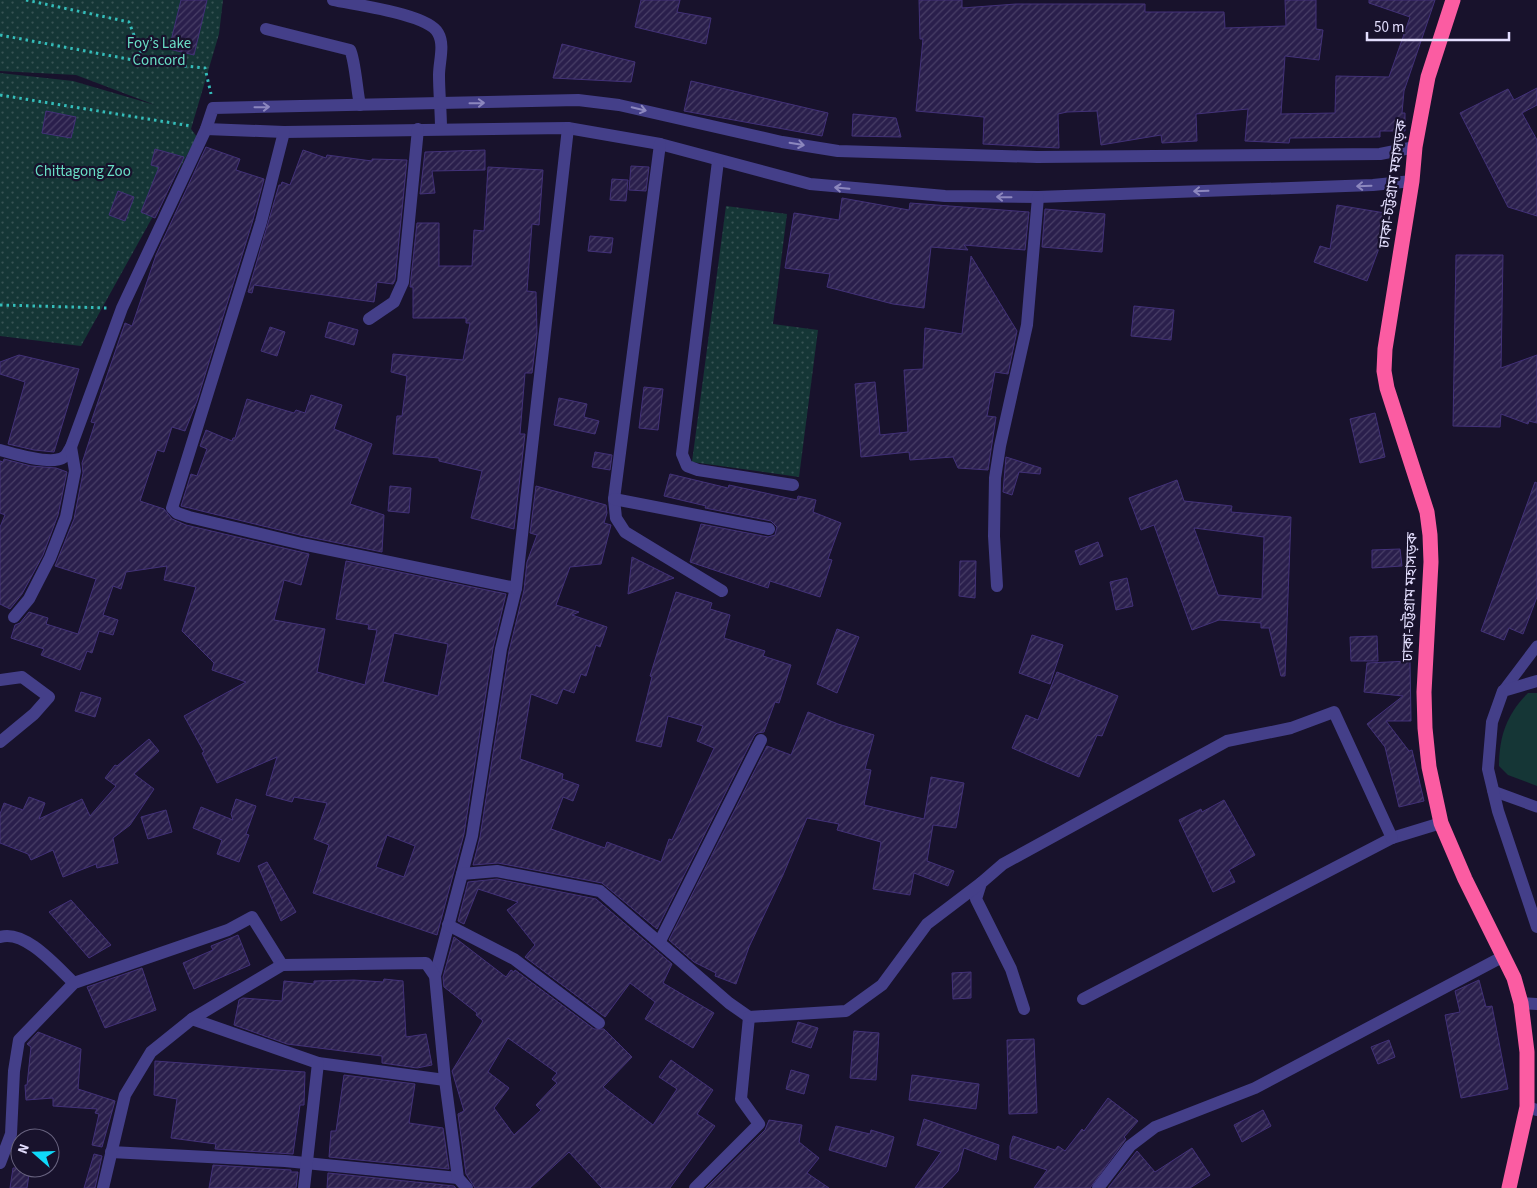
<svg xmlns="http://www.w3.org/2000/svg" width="1537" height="1188" font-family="'Source Sans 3','Noto Sans Bengali',sans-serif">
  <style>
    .park { fill: url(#park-dots) }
    .garden { fill: #153636 }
    .building { fill: url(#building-hatch); stroke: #423178; fill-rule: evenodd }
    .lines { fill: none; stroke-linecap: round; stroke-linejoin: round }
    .path { stroke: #34bcb9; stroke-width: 3; stroke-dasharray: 2.5 4; stroke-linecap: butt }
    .lane { stroke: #443f89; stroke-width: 11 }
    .street { stroke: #443f89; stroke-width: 12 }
    .highway { stroke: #fb5ca2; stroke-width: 15 }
    .oneway { stroke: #8c87be }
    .labels { text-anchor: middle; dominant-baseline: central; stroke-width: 4.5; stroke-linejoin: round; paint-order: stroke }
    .park-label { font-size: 15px; fill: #69dfc6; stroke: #18122c }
    .street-label { font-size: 15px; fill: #e3defe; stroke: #18122c }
  </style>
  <defs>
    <pattern id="park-dots" width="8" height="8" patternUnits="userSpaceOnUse" patternTransform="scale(1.25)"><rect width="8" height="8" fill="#153636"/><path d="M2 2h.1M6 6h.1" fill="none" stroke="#375354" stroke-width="1.8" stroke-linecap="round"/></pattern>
    <pattern id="building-hatch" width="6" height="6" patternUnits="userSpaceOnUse" patternTransform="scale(1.25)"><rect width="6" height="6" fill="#2a1f4c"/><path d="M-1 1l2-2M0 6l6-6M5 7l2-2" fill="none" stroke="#493f67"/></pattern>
  </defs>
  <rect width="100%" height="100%" fill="#18122c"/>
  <g class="park">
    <polygon points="0,0 223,0 219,34 191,129 197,137 81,346 0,336 0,73 73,81 155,105 76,75 0,71"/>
    <polygon points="726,206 787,214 773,324 818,330 799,477 692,462"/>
  </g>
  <path class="garden" d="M1528,693H1537V786L1508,775L1499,766C1499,736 1507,714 1528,693Z"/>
  <g class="building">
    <polygon points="181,0 207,0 194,55 169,49"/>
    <polygon points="641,0 680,0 677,12 711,18 706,44 635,27"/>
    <polygon points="919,0 962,0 962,8 1016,4 1145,4 1145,12 1224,12 1225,28 1286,26 1285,0 1316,0 1316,29 1323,30 1319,60 1285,56 1281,114 1335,113 1336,76 1389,77 1410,17 1369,3 1369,0 1435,0 1404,91 1402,113 1405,113 1405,131 1380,131 1380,137 1290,138 1289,143 1245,141 1248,109 1196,114 1197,141 1162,143 1161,135 1101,145 1097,111 1067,112 1058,114 1059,148 983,144 984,117 916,111 923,39 920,39"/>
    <polygon points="562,44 635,62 631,82 553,78"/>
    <polygon points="691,81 828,113 822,136 684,111"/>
    <polygon points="1537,88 1537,105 1522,113 1537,140 1537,216 1508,207 1460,113 1508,89 1514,100"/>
    <polygon points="46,111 76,117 71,138 42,133"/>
    <polygon points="853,114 896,118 901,137 852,136"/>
    <path d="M206,147L240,159L236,170L264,179L253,220L197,401L185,431L172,427L164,452L157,450L140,501L164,509L172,519L186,525L309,554L301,585L284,580L274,620L325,629L317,672L365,685L377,630L368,629L369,625L336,619L346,561L506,594L493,648L464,834L437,935L313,893L329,845L314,839L327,803L294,797L292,802L266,795L277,757L217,783L202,753L204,752L184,716L246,682L212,670L214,663L182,631L196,587L164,580L167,566L126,572L121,589L113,586L103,615L118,620L113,635L99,631L92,653L87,651L80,670L41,655L44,649L11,638L15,625L20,623L29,612L48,618L46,624L78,634L96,579L55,566L74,519L83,473L82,463L95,423L91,422L125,323L132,326L156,255ZM394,633L448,644L438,696L383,682ZM387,835L415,846L404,877L376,867Z"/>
    <polygon points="155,149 184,157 155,218 141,212 159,167 151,165"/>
    <polygon points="303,150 326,158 327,155 372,161 372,159 407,160 395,280 393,284 377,282 374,302 254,285 252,293 248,292 279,185 281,185 282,182 290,185"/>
    <polygon points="485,150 485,170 432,171 435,193 420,194 425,152"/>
    <polygon points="631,166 649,167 646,191 629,190"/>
    <polygon points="488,167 543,170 539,225 532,224 527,291 536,292 537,333 532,373 525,373 520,434 525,434 514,529 471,518 482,471 439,461 439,458 393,454 397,416 402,416 407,376 391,372 393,354 463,360 470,323 466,323 466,318 413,318 413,287 410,287 417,223 439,223 439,266 472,266 474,230 484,231"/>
    <polygon points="612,179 628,180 626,201 610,200"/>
    <polygon points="118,191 134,197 125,221 109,215"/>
    <polygon points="842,198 909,210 910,203 1029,212 1025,250 964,245 968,250 931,247 924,308 893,304 827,287 830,274 785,268 794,213 839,220"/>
    <polygon points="1337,205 1385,213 1378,251 1367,281 1314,262 1320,246 1330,249"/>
    <polygon points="1045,209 1105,214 1102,252 1042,247"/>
    <polygon points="590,236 613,238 611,253 588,251"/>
    <polygon points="1456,255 1503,255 1501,368 1537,355 1537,423 1529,421 1528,424 1501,414 1500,427 1453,426"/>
    <polygon points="971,256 1017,331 1008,374 995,372 987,416 996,417 988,470 958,468 953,457 910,460 909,452 861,457 855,384 875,382 880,435 908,432 904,370 923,369 925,328 962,334"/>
    <polygon points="1134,306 1174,310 1171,340 1131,336"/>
    <polygon points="329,322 358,330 354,345 325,337"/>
    <polygon points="270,327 285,332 277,356 261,351"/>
    <polygon points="19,355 79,369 54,452 34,450 8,444 25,382 0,374 0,362"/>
    <polygon points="644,387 663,389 658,430 639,428"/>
    <polygon points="311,395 342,405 334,429 372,444 350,504 384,515 382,552 304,536 181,506 191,474 197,476 207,449 200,446 206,430 232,441 233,438 235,438 247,399 294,413 296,410 305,413"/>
    <polygon points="559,398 587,404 584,417 599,421 595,434 554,425"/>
    <polygon points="1375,413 1385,457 1360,463 1350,419"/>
    <polygon points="595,452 612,455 610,470 592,467"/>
    <polygon points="1006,457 1041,468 1040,474 1019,472 1012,495 1003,492"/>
    <polygon points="4,459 31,466 56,468 67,472 58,515 43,555 22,594 10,609 0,604 0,527 5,515 0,513 0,461 3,462"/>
    <polygon points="670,474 728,488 729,485 797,500 798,496 816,500 813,512 841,523 828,559 832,560 820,597 770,581 768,588 690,562 701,524 768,537 775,535 777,527 771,521 705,508 706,506 664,496"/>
    <path d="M1177,480L1184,501L1232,506L1231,512L1291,517L1285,676H1281L1269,628H1261V623L1219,620L1192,630L1154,525L1141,530L1129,498ZM1194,528L1264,537L1262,599L1218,595Z"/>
    <polygon points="1535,482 1537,483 1537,597 1523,634 1509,628 1504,640 1481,631"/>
    <polygon points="390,486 411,488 409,513 388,511"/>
    <polygon points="536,486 606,505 607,513 604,523 611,525 601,564 570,567 556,605 579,612 572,615 607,627 600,647 596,645 586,676 581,674 574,693 563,689 557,704 531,694 520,759 563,774 562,779 579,785 573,801 563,797 551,829 605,848 607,842 661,862 669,839 672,840 714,748 697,741 703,726 668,716 661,747 636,741 652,677 650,676 676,592 712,603 710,609 730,615 724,638 765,651 763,656 791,665 779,703 775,702 764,732 757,733 754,736 657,929 602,883 498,863 473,865 480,837 509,651 524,590 527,562 537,535 530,533"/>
    <polygon points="1098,542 1103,556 1080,565 1075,551"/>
    <polygon points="1400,549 1402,566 1372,568 1372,550"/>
    <polygon points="632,557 674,578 628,594"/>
    <polygon points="960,561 976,561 975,598 959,596"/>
    <polygon points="1127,578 1133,606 1116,610 1110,582"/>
    <polygon points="837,629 859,637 837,693 817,684"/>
    <polygon points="1032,635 1063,645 1050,684 1019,673"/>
    <polygon points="1377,636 1378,661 1351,661 1350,637"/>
    <polygon points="1410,661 1411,721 1386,721 1409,751 1412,750 1424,801 1399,807 1385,747 1367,724 1403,696 1364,692 1367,663"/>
    <polygon points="1057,672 1118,696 1102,736 1097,735 1079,777 1012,748 1026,715 1038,720"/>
    <polygon points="81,692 101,698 95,717 75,711"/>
    <polygon points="808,712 838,724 874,735 865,769 871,770 864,805 924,819 931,777 964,783 956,828 933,825 927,861 954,871 948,886 914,873 910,895 873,889 881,842 837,830 839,824 807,818 783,875 749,947 736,984 715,976 716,973 694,962 669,940 767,746 791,755"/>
    <polygon points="149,739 159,751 134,774 154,789 130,825 113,838 118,863 97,868 96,864 63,877 53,850 31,860 28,854 0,843 0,814 4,803 23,810 29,797 45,803 39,819 82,799 90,816 116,786 105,778 115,765 117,766"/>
    <polygon points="236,799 256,806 246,834 249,835 239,862 217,854 222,840 193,828 201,807 233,820 231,814"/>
    <polygon points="1224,800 1255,855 1229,870 1235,882 1213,892 1179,820 1201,809 1202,812"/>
    <polygon points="166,810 172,832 148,839 141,817"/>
    <polygon points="267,862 296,912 281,921 258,866"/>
    <polygon points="497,879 596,899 672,964 663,983 714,1013 693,1048 645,1019 655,1002 630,983 605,1017 525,957 535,945 507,910 518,902 478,889 464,924 458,921 468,882"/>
    <polygon points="71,900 111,945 89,958 49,912"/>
    <polygon points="238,935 250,965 194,989 183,963 213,950 211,946"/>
    <path d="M454,937L506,977L511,970L514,972L515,970L594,1029H604L632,1057L603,1087L653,1125L677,1089L659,1077L671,1060L713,1090L697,1114L715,1126L670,1188H602L569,1152L530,1188H475L466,1174L458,1114L464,1111L452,1071L483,1021L476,1015L477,1013L444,987L443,977ZM508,1038L557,1073L552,1079L557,1083L536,1105L541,1110L514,1135L494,1108L509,1088L488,1072Z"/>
    <polygon points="142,968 156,1010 105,1028 87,987"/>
    <polygon points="971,972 971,998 953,999 952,973"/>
    <polygon points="384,979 403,981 406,1037 426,1034 432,1065 417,1068 382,1063 382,1056 287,1044 234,1025 239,1000 243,998 282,1001 284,981 314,984 314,981 354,980 383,982"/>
    <polygon points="1479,980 1486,1007 1492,1006 1508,1089 1461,1098 1445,1015 1460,1012 1455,991"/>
    <polygon points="798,1022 818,1028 811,1048 792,1042"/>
    <polygon points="854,1031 879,1033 876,1080 850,1078"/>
    <polygon points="38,1032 81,1049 78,1089 115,1101 102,1147 92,1145 99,1114 95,1113 97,1109 53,1106 53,1098 26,1100 25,1085 27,1085 31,1047 27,1044"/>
    <polygon points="1034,1039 1037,1113 1009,1114 1007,1040"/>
    <polygon points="1389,1040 1395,1057 1378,1064 1371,1047"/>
    <polygon points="155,1061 305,1072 304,1105 300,1105 293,1154 215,1149 216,1144 171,1138 177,1099 154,1095"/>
    <polygon points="791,1070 809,1075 804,1094 786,1089"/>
    <polygon points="344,1075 415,1084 409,1123 443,1128 449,1169 329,1157 331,1131 336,1131"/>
    <polygon points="912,1075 979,1084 976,1109 909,1100"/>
    <polygon points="1108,1098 1138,1121 1124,1137 1126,1139 1090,1188 1034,1188 1047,1170 1010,1158 1010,1146 1013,1136 1055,1150 1058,1146 1065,1151 1082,1129 1084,1131"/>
    <polygon points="1263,1110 1271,1126 1242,1142 1234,1125"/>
    <polygon points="924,1119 999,1145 996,1160 964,1148 958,1171 942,1188 915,1188 941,1152 917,1145"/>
    <polygon points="769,1120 802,1125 799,1142 819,1158 807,1173 829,1188 706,1188 765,1130"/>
    <polygon points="836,1126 870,1134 871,1130 894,1137 886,1167 829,1150"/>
    <polygon points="1192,1148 1210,1175 1190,1188 1108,1188 1137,1151 1155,1172"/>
    <polygon points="94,1154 102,1156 95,1188 84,1188"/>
    <polygon points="213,1165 291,1170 291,1172 298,1172 296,1188 209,1188"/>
    <polygon points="13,1168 30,1168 27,1188 10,1188"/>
    <polygon points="328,1173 454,1186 456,1188 327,1188"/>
  </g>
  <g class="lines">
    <g class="path">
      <polyline points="26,0 129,22 144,62 205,68 211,94"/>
      <polyline points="0,35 144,62"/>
      <polyline points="0,95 191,126"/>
      <polyline points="0,305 107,308"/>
    </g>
    <g class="lane">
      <polyline points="1503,691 1537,646"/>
      <polyline points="1493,791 1537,807"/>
    </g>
    <g class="street">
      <path d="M333,0C355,5 428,14 438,33C445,45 439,62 439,75C439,93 441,111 441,129"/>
      <path d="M266,29L350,50C355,59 357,92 360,105"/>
      <polyline points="206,129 284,132 568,128 660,144 810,184 945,196 1038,197 1373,185 1412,181"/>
      <polyline points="284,132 261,222 172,508 177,513 189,517 302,544 516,588 501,649 472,836 435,976"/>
      <polyline points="660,144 614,499 616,518 625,532 722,591"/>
      <polyline points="718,161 682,454 687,466 698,470 793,485"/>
      <polyline points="369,319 394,302 403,282 418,129"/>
      <path d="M0,450C15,454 51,466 64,457C67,455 69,450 71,447L122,308L206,129L213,108L578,100L619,105L782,142L838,151L1037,157L1380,154L1415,147"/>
      <polyline points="614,499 769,529"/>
      <polyline points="997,586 994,536 995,478 1000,446 1027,325 1038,197"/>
      <polyline points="516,588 568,128"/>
      <polyline points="14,617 29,599 50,558 66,517 75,471 71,447"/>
      <polyline points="0,680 22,677 49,697 34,714 0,742"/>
      <polyline points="1537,681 1503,691 1492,722 1488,769 1498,811 1537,927"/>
      <polyline points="462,874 497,871 600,891 729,1003 749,1017 741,1099 759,1124 695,1188"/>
      <polyline points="448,925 514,959 599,1023"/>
      <path d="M0,937C25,929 57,967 74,983"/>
      <polyline points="660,941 761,740"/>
      <polyline points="1083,999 1392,838 1441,823"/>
      <polyline points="1521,1003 1537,1004"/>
      <polyline points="1024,1009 1011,969 976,899 981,883 1003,864 1227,741 1291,728 1334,712 1392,838"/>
      <polyline points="749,1017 846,1011 882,985 927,924 981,883"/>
      <polyline points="192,1019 318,1063 445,1080"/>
      <polyline points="1527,1107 1537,1110"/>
      <polyline points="111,1152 285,1161 458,1178"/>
      <polyline points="0,1163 11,1134 14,1071 19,1040 74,983 228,930 252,917 282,965"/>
      <polyline points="103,1188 125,1095 151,1052 192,1019 282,965 426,963 435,976 445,1080 458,1178 467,1188"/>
      <polyline points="304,1188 318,1063"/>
      <polyline points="1098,1188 1130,1146 1155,1127 1255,1088 1504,956"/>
    </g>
    <polyline class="highway" points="1453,0 1428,77 1415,147 1412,181 1385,349 1384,371 1387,388 1427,512 1430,535 1431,562 1424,692 1425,728 1429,767 1441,823 1465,879 1514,978 1521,1003 1527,1052 1527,1107 1509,1188"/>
  </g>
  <defs><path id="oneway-shaft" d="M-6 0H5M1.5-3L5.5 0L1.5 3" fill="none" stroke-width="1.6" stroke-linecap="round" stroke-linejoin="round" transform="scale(1.25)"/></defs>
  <g class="oneway">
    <use href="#oneway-shaft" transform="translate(477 103) rotate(-1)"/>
    <use href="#oneway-shaft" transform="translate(262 107) rotate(-1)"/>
    <use href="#oneway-shaft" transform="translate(639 109) rotate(13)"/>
    <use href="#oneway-shaft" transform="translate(797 144) rotate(9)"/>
    <use href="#oneway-shaft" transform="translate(1364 186) rotate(178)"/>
    <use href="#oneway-shaft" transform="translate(842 188) rotate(-175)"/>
    <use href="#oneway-shaft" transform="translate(1201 191) rotate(178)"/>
    <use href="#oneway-shaft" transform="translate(1004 197) rotate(-179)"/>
  </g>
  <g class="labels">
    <g class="park-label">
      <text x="159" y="43">Foy’s Lake<tspan x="159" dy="17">Concord</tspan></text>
      <text x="83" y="171">Chittagong Zoo</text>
    </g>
    <g class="street-label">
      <text transform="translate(1393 184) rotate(-82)">ঢাকা-চট্টগ্রাম মহাসড়ক</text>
      <text transform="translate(1410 597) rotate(-88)">ঢাকা-চট্টগ্রাম মহাসড়ক</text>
    </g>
  </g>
  <g transform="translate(35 1153) rotate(290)"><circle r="24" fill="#18122c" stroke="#696480"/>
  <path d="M0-4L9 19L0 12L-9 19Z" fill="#0fd9f9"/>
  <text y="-8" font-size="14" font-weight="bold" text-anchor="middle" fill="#e3defe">N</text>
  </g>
  <path d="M1367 32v8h142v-8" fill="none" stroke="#e3defe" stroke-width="2.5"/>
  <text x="1374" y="32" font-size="15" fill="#e3defe" stroke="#18122c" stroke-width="4" paint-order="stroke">50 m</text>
</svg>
